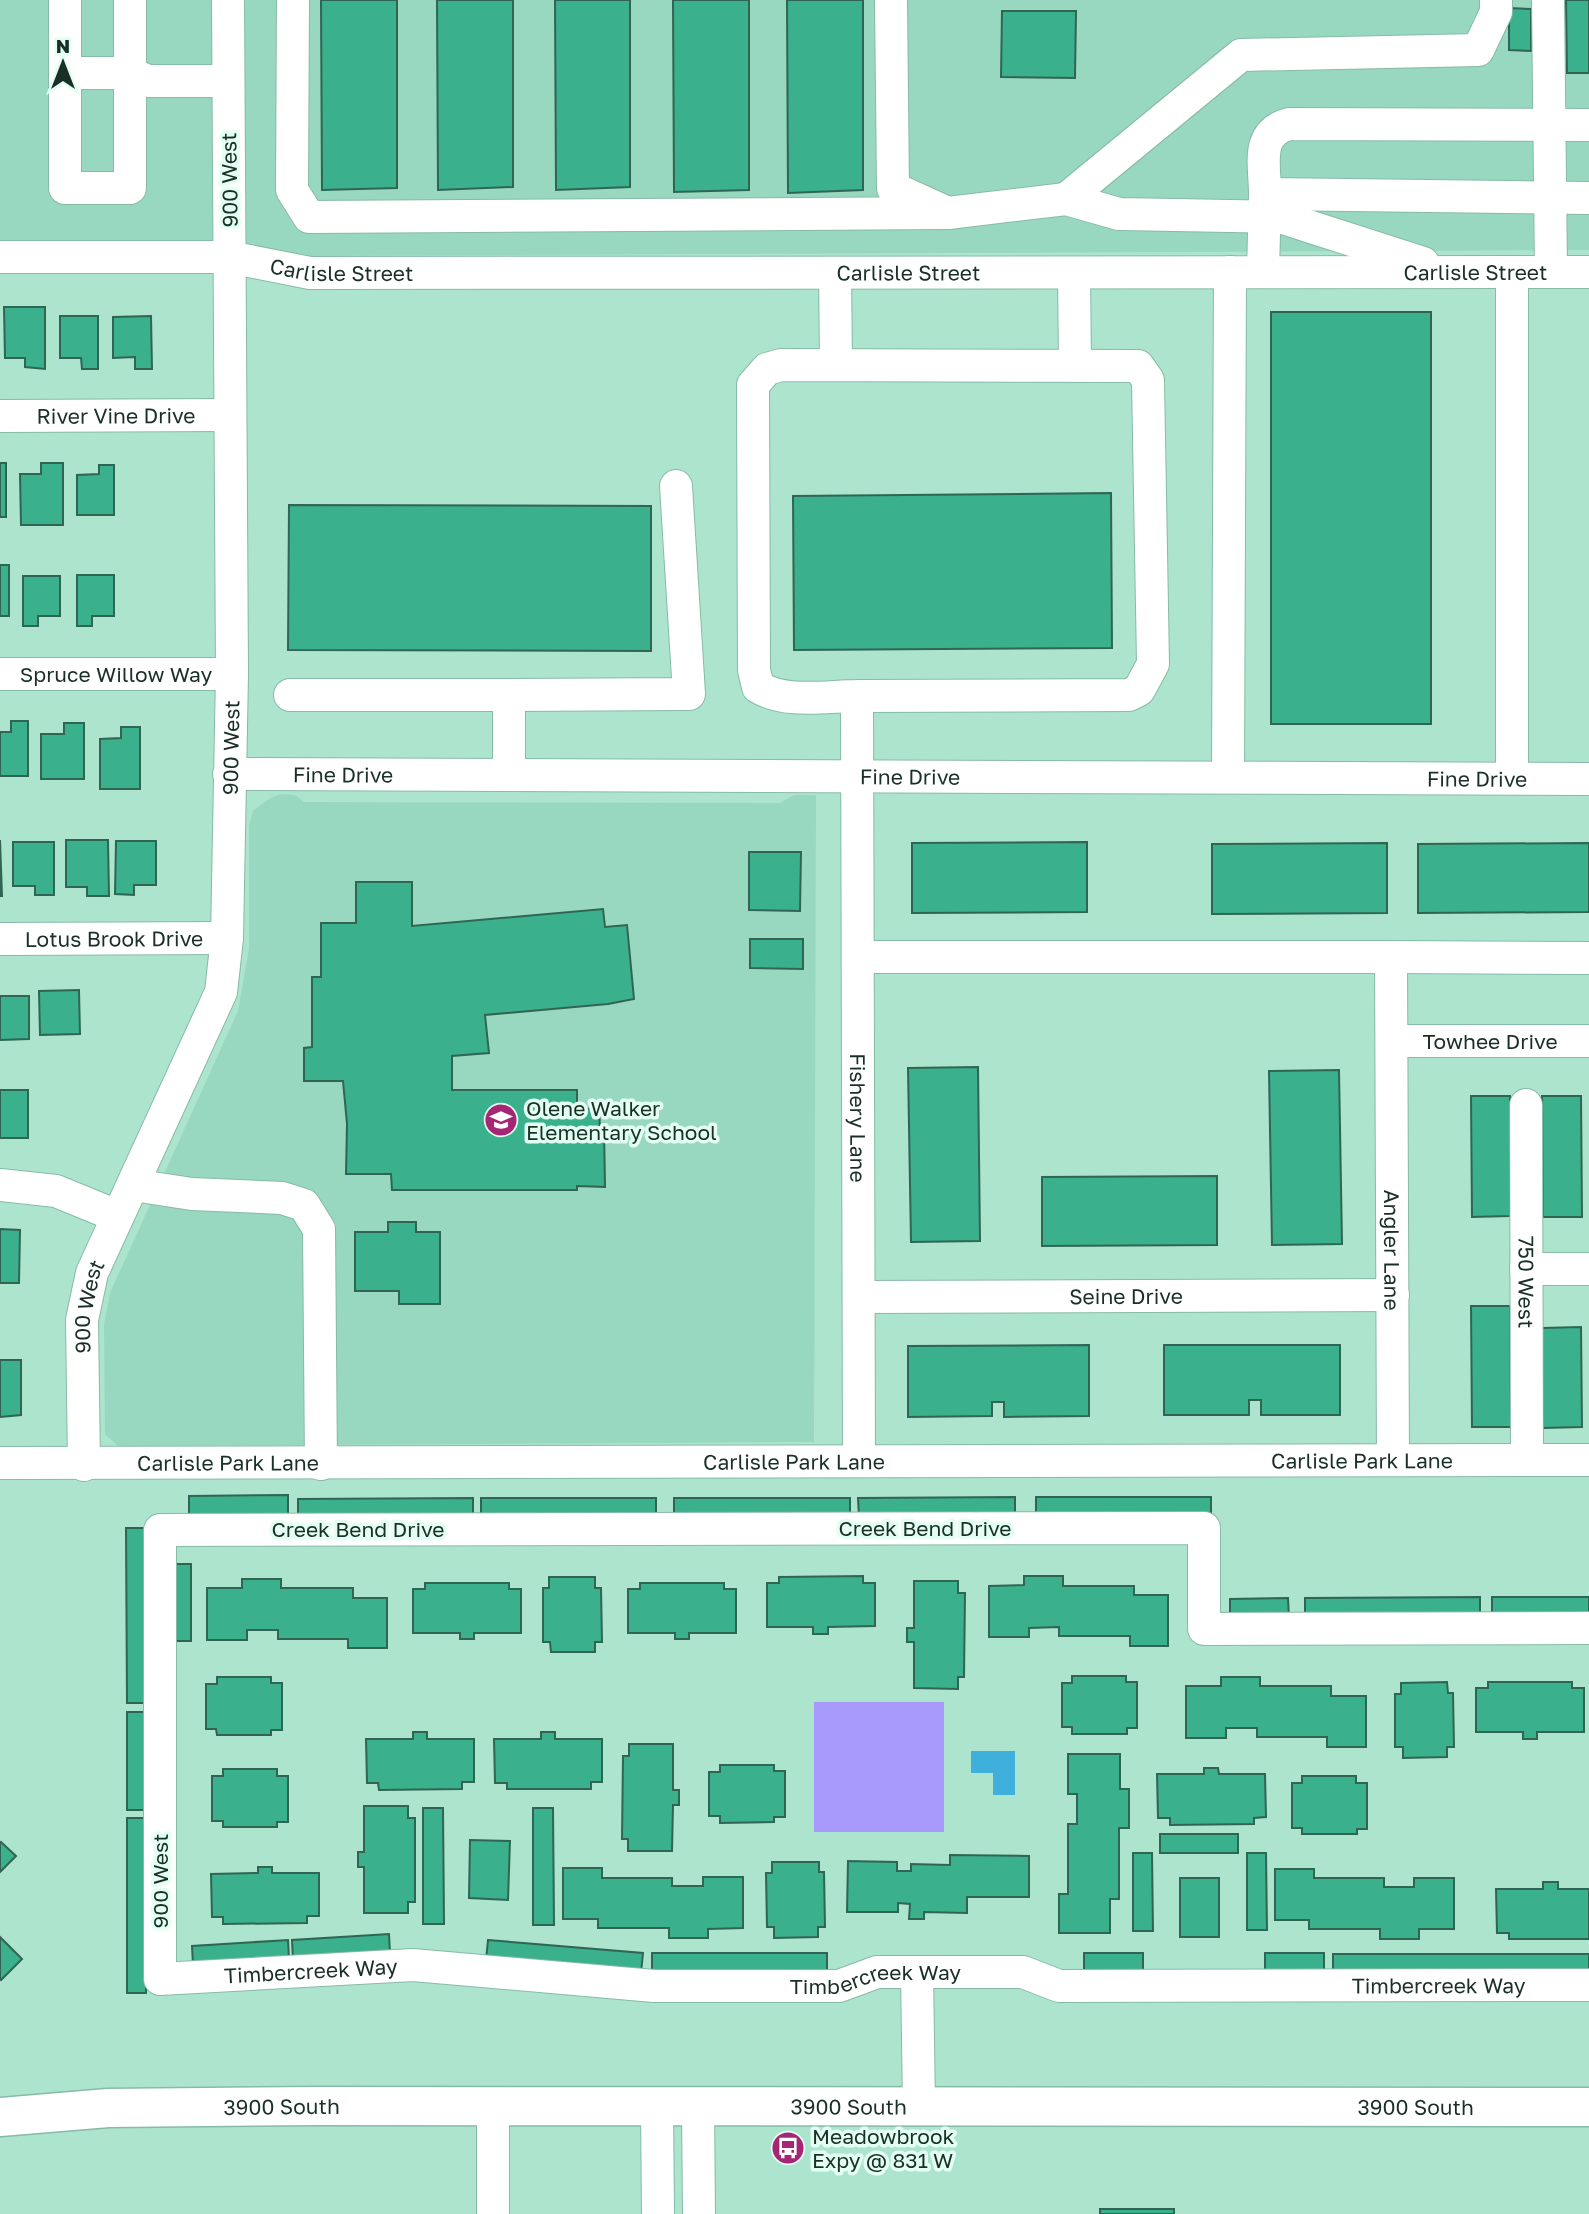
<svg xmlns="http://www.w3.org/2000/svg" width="1589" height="2214" font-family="'Golos Text',sans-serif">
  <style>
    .built { fill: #98d8c0 }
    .green { fill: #a79afc }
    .water { fill: #3fafdc }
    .building { fill: #3ab08c; stroke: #316553; stroke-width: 2 }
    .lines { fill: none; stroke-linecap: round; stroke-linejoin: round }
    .minor-casing { stroke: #86bba6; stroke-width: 34 }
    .major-casing { stroke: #86bba6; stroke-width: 41 }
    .minor { stroke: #fff; stroke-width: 32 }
    .major { stroke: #fff; stroke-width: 38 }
    .labels { text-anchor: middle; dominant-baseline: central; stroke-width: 7; stroke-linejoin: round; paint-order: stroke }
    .street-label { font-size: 21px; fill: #1a3027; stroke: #e3fef3 }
    .poi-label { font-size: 21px; fill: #1a3027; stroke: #e3fef3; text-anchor: start }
  </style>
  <rect width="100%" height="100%" fill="#ade4ce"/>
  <g class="built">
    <polygon points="0,0 1589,0 1589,250 302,256 218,242 0,240"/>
    <polygon points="281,794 295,795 304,802 780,803 794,795 816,795 814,1442 118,1446 105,1434 104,1325 110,1293 238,1011 249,949 249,826 253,811 270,798"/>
  </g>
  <rect class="green" x="814" y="1702" width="130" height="130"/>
  <polygon class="water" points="971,1751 1015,1751 1015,1795 993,1795 993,1773 971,1773"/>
  <g class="building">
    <polygon points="321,0 397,0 397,188 322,190"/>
    <polygon points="437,0 513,0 513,187 438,190"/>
    <polygon points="555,0 630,0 630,187 556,190"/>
    <polygon points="673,0 749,0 749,190 674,192"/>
    <polygon points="787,0 863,0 863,190 788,193"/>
    <polygon points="1566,0 1589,0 1589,73 1567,73"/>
    <polygon points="1509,8 1531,9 1531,51 1509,50"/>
    <polygon points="1002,11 1076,11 1075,78 1001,77"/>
    <polygon points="4,307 45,307 45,369 25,367 25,358 5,358"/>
    <rect x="1271" y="312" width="160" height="412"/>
    <polygon points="60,316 98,316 98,369 82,369 81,358 60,358"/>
    <polygon points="151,316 152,369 135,369 135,357 113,358 113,317"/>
    <rect x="0" y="463" width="6" height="54"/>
    <polygon points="41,463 63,463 63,525 21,525 20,474 41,474"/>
    <polygon points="99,465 114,465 114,515 77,515 77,475 99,474"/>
    <polygon points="1111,493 1112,648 794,650 793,496"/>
    <polygon points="289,505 651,506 651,651 288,650"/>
    <rect x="0" y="565" width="9" height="51"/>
    <polygon points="77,575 114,575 114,616 92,616 92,626 77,626"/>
    <polygon points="23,576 60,576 60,616 38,616 38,626 23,626"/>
    <polygon points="11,721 28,721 28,776 0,776 0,732 11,732"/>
    <polygon points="64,723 84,723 84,779 41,779 41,734 64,734"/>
    <polygon points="121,727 140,727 140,789 100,789 100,739 121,738"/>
    <polygon points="0,840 2,896 0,896"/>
    <polygon points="66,840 108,840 109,896 87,896 87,887 66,887"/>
    <polygon points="116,841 156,841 156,885 134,885 134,895 115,894"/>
    <polygon points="13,842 54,842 54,895 35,895 35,886 13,886"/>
    <polygon points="1087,842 1087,912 912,913 912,843"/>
    <polygon points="1387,843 1387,913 1212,914 1212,844"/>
    <polygon points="1589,843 1589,912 1418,913 1418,844"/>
    <polygon points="749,852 801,852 800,911 749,910"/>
    <polygon points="356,882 412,882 412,926 603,909 605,927 627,925 634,999 608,1004 485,1015 489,1053 452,1056 452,1090 577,1090 577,1109 599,1108 600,1128 604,1128 605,1187 577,1186 577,1190 392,1190 391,1174 346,1174 347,1124 343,1081 304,1081 304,1048 312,1047 312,977 321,977 321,923 356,923"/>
    <polygon points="750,939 803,939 803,969 750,968"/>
    <polygon points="79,990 80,1034 40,1035 39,991"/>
    <polygon points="0,996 29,996 29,1039 0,1040"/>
    <polygon points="978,1067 980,1241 911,1242 908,1068"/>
    <polygon points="1339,1070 1342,1244 1272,1245 1269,1071"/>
    <rect x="0" y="1090" width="28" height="48"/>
    <polygon points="1471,1096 1510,1096 1510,1216 1472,1217"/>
    <polygon points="1542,1096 1581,1096 1582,1217 1543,1217"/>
    <polygon points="1217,1176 1217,1245 1042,1246 1042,1177"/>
    <polygon points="388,1222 416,1222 416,1232 440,1232 440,1304 399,1304 399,1291 355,1291 355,1232 388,1232"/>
    <polygon points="0,1229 20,1230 19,1283 0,1283"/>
    <polygon points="1471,1306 1510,1306 1511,1427 1472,1427"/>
    <polygon points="1581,1327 1582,1427 1543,1428 1542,1328"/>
    <polygon points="1089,1345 1089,1416 1004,1417 1004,1402 992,1402 992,1416 908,1417 908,1346"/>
    <polygon points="1164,1345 1340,1345 1340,1415 1261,1415 1261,1400 1249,1400 1249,1415 1164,1415"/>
    <polygon points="0,1360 21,1360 21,1415 0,1417"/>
    <polygon points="288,1495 288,1518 189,1518 189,1496"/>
    <polygon points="1015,1497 1015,1517 859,1517 858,1498"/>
    <rect x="1036" y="1497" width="175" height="20"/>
    <polygon points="473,1498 473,1518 298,1518 298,1499"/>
    <rect x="481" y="1498" width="175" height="20"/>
    <polygon points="674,1498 850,1498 850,1517 674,1518"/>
    <polygon points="126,1528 146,1528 146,1703 127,1703"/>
    <rect x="172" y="1564" width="19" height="77"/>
    <polygon points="863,1576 863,1583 875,1583 875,1626 828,1627 828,1634 813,1634 813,1627 767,1627 767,1583 779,1583 779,1577"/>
    <polygon points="1024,1576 1063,1576 1063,1586 1134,1586 1134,1595 1168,1595 1168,1646 1130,1646 1130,1636 1059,1636 1059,1627 1029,1628 1029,1637 989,1637 989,1586 1024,1585"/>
    <polygon points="549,1577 595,1577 595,1588 601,1588 602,1642 595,1642 595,1652 551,1652 550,1642 543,1642 543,1588 549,1588"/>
    <polygon points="242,1579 281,1579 281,1588 353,1588 353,1598 387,1598 387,1648 348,1648 348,1639 278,1639 278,1630 247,1630 247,1640 207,1640 207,1588 242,1588"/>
    <polygon points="914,1581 958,1581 958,1593 965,1593 964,1677 958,1677 958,1689 914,1688 914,1642 907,1642 907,1628 914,1628"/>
    <polygon points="425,1583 509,1583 509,1589 521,1589 521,1633 474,1633 474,1639 460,1639 460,1633 413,1633 413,1589 425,1589"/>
    <polygon points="640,1583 724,1583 724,1589 736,1589 736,1633 689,1633 689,1639 675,1639 675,1633 628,1633 628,1589 640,1589"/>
    <polygon points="1480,1597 1480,1617 1305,1617 1305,1598"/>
    <rect x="1492" y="1597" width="97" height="20"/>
    <polygon points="1288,1598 1289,1618 1230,1619 1230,1599"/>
    <polygon points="1072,1676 1126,1676 1126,1682 1137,1682 1137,1728 1127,1728 1127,1734 1072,1734 1072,1727 1062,1727 1062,1683 1072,1683"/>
    <polygon points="217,1677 271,1677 271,1683 282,1683 282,1730 271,1730 271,1735 217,1735 216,1729 206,1729 206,1684 217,1684"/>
    <polygon points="1221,1677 1260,1677 1260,1686 1331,1686 1331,1696 1366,1696 1366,1747 1327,1747 1327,1737 1257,1737 1257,1728 1226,1728 1226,1738 1186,1738 1186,1686 1221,1686"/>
    <polygon points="1447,1682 1448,1693 1453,1693 1454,1747 1447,1747 1447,1757 1403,1758 1403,1747 1395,1747 1395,1694 1401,1694 1401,1683"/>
    <polygon points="1488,1682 1572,1682 1572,1688 1584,1688 1584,1732 1537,1732 1537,1739 1523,1739 1523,1732 1476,1732 1476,1688 1488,1688"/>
    <rect x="127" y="1712" width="19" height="98"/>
    <polygon points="413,1732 427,1732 427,1739 474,1739 474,1782 462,1782 462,1789 379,1790 378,1783 367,1783 366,1739 413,1739"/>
    <polygon points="541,1732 555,1732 555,1739 602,1739 602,1782 591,1782 591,1789 507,1789 507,1783 495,1783 494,1739 541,1739"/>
    <polygon points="629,1744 673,1744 673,1790 679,1790 679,1805 673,1805 672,1851 628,1851 628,1839 622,1839 623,1756 629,1756"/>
    <polygon points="1068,1754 1120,1754 1120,1789 1129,1789 1129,1828 1119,1828 1119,1899 1110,1899 1110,1933 1059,1933 1059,1894 1068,1894 1068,1824 1077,1824 1077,1794 1068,1794"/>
    <polygon points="720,1765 774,1765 774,1771 785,1771 785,1817 774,1817 774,1822 720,1823 720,1816 709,1816 709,1772 720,1772"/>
    <polygon points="1204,1768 1218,1768 1219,1774 1265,1774 1266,1817 1254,1818 1254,1824 1170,1825 1170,1818 1158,1818 1157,1774 1204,1774"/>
    <polygon points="223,1769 277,1769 277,1776 288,1776 288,1822 277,1822 277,1827 223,1827 223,1821 212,1821 212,1776 223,1776"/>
    <polygon points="1302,1776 1356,1776 1356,1783 1367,1783 1367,1829 1357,1829 1357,1834 1302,1834 1302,1828 1292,1828 1292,1783 1302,1783"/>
    <polygon points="364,1806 408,1806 408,1818 415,1818 415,1902 408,1902 408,1913 364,1913 364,1867 358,1867 358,1852 364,1852"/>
    <polygon points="423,1808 443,1808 444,1924 423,1924"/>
    <polygon points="533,1808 553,1808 554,1925 533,1925"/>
    <rect x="127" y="1818" width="19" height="175"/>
    <rect x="1160" y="1834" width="78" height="19"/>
    <polygon points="470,1840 510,1841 508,1900 469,1898"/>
    <polygon points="1,1842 16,1856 0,1872 0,1843"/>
    <polygon points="1133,1853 1152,1853 1153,1931 1133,1931"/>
    <polygon points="1247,1853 1266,1853 1267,1930 1247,1930"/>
    <polygon points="950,1855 1029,1856 1029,1897 967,1897 967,1913 924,1912 924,1919 909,1919 910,1904 898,1903 898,1912 847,1912 848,1861 897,1862 897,1871 911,1871 911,1864 950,1865"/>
    <polygon points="772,1862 819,1862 819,1872 824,1872 825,1927 818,1927 818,1937 774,1938 774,1927 767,1927 766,1873 772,1873"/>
    <polygon points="258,1867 272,1867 272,1873 319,1873 319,1916 307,1916 307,1923 223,1924 223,1917 212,1917 211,1874 258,1873"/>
    <polygon points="563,1868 602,1868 602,1878 672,1878 672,1886 703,1886 703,1877 743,1877 743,1928 708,1929 708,1938 669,1938 669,1928 598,1928 598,1919 563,1919"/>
    <polygon points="1275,1869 1314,1869 1314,1878 1384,1878 1384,1887 1414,1887 1414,1878 1454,1878 1454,1929 1419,1929 1419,1939 1380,1939 1380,1929 1309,1929 1309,1920 1275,1920"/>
    <rect x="1180" y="1878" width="39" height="59"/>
    <polygon points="1543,1882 1558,1882 1558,1889 1589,1889 1589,1939 1509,1939 1509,1933 1497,1933 1496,1889 1543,1889"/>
    <polygon points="389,1934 390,1953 293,1960 292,1940"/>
    <polygon points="0,1937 22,1959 1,1980 0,1979"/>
    <polygon points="288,1940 289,1959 193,1965 192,1946"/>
    <polygon points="488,1940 643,1953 641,1973 486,1960"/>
    <polygon points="652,1953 827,1953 827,1972 652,1973"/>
    <polygon points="1084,1953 1143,1953 1143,1973 1084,1972"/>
    <rect x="1265" y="1953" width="59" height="19"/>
    <polygon points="1333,1954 1589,1954 1589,1972 1333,1973"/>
    <rect x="1100" y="2209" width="74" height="5"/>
  </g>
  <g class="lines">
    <defs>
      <g id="minor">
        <polyline points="65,0 65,188 130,188 130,0"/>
        <polyline points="293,0 292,190 309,217 948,213"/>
        <polyline points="891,0 893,188 948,213 1066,199 1119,214 1280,217 1423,263"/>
        <polyline points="1548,0 1551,272"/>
        <polyline points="65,73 130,73 148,81 228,81"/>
        <path d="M1589,125L1289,124C1255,133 1265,164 1265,194L1589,198"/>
        <polyline points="1066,199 1241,55 1478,50 1496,12 1496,0"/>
        <path id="s1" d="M0,257H229L310,273L1589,272"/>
        <polyline points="1263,272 1265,195"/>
        <polyline points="1512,272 1512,778"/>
        <polyline points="835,274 836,363"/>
        <polyline points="1074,274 1075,365"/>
        <path id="s2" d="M0,416L229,415"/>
        <path id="s3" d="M0,674H232"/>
        <polyline points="290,695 509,695 509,774"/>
        <polyline points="509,695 689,694 676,486"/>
        <path id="s4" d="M857,696C827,696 785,704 758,687L754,670L753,385L767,369L781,365L1138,366L1148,380L1153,664L1139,690L1129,695L857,696L859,1461"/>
        <path id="s5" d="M229,774L1589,779"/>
        <polyline points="1228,777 1230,272"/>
        <path id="s6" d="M0,939L227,938"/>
        <path id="s7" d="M860,957H1391L1393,1460"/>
        <polyline points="1391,957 1589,958"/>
        <path id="s8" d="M1392,1041H1589"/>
        <path id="s9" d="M1526,1105L1527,1460"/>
        <polyline points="0,1185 56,1191 117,1216"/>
        <polyline points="133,1185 192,1194 282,1198 304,1205 319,1229 321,1464"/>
        <polyline points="1526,1269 1589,1269"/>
        <path id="s10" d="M860,1297L1393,1295"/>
        <path id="s11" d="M0,1463L1589,1460"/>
        <path id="s12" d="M84,1465L82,1320L92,1273L221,992L227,938L232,674L228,0"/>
        <path id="s13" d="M1589,1628L1204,1629V1528L160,1530V1979L413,1965L654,1986H839L877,1972H1023L1059,1986L1589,1985"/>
        <polyline points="917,1972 919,2107"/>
        <polyline points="493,2106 493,2214"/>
        <polyline points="657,2106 658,2214"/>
        <polyline points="698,2106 699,2214"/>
      </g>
      <g id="major">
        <path id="s14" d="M0,2117L108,2108L319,2106L1589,2107"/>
      </g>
    </defs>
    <use href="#minor" class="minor-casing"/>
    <use href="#major" class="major-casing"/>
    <use href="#minor" class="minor"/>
    <use href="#major" class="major"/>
  </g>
  <defs>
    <symbol id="school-disc" viewBox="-11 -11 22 22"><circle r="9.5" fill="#a62574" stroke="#e3fef3"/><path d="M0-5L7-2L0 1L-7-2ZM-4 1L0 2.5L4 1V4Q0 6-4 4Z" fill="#fff"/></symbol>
    <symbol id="bus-disc" viewBox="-11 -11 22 22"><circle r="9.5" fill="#a62574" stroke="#e3fef3"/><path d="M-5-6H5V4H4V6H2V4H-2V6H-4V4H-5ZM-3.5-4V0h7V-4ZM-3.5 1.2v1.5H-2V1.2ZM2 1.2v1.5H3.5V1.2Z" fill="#fff"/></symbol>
  </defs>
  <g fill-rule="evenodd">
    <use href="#school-disc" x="482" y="1101" width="38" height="38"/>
    <use href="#bus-disc" x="769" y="2129" width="38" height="38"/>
  </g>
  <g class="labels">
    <g class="street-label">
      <text transform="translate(229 180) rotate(-91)">900 West</text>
      <text stroke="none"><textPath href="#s1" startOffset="343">Carlisle Street</textPath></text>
      <text stroke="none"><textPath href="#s1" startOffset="1477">Carlisle Street</textPath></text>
      <text stroke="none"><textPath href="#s1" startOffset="910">Carlisle Street</textPath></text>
      <text stroke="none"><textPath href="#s2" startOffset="116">River Vine Drive</textPath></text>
      <text stroke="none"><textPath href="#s3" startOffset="116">Spruce Willow Way</textPath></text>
      <text stroke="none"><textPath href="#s12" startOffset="747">900 West</textPath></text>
      <text stroke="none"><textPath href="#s5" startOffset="114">Fine Drive</textPath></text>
      <text stroke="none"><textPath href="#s5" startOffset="681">Fine Drive</textPath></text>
      <text stroke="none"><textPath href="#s5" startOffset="1248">Fine Drive</textPath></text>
      <text stroke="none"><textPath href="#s6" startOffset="114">Lotus Brook Drive</textPath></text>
      <text stroke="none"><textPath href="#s8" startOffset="98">Towhee Drive</textPath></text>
      <text stroke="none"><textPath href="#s4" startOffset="1832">Fishery Lane</textPath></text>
      <text stroke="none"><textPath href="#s7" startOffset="824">Angler Lane</textPath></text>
      <text stroke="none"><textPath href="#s9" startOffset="177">750 West</textPath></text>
      <text stroke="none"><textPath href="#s10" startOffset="266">Seine Drive</textPath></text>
      <text stroke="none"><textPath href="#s12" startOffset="159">900 West</textPath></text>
      <text stroke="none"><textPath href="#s11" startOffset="1362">Carlisle Park Lane</textPath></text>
      <text stroke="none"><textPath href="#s11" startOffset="794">Carlisle Park Lane</textPath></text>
      <text stroke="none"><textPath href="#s11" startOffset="228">Carlisle Park Lane</textPath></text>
      <text x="925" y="1528">Creek Bend Drive</text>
      <text x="358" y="1529">Creek Bend Drive</text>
      <text transform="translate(160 1881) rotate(-90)">900 West</text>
      <text stroke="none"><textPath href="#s13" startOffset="2130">Timbercreek Way</textPath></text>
      <text stroke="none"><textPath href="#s13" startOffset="2697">Timbercreek Way</textPath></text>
      <text stroke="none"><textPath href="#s13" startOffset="3264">Timbercreek Way</textPath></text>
      <text stroke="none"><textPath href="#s14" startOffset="282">3900 South</textPath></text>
      <text stroke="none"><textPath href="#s14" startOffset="849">3900 South</textPath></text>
      <text stroke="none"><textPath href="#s14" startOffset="1416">3900 South</textPath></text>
    </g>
    <g class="poi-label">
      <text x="526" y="1108">Olene Walker<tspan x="526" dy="24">Elementary School</tspan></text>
      <text x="812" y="2136">Meadowbrook<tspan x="812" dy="24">Expy @ 831 W</tspan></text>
    </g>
  </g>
  <g transform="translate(63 63)" stroke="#e3fef3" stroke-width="5" paint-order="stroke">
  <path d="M0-5L12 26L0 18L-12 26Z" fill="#1a3027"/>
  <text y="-10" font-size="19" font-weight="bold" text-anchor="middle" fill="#1a3027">N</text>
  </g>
</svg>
